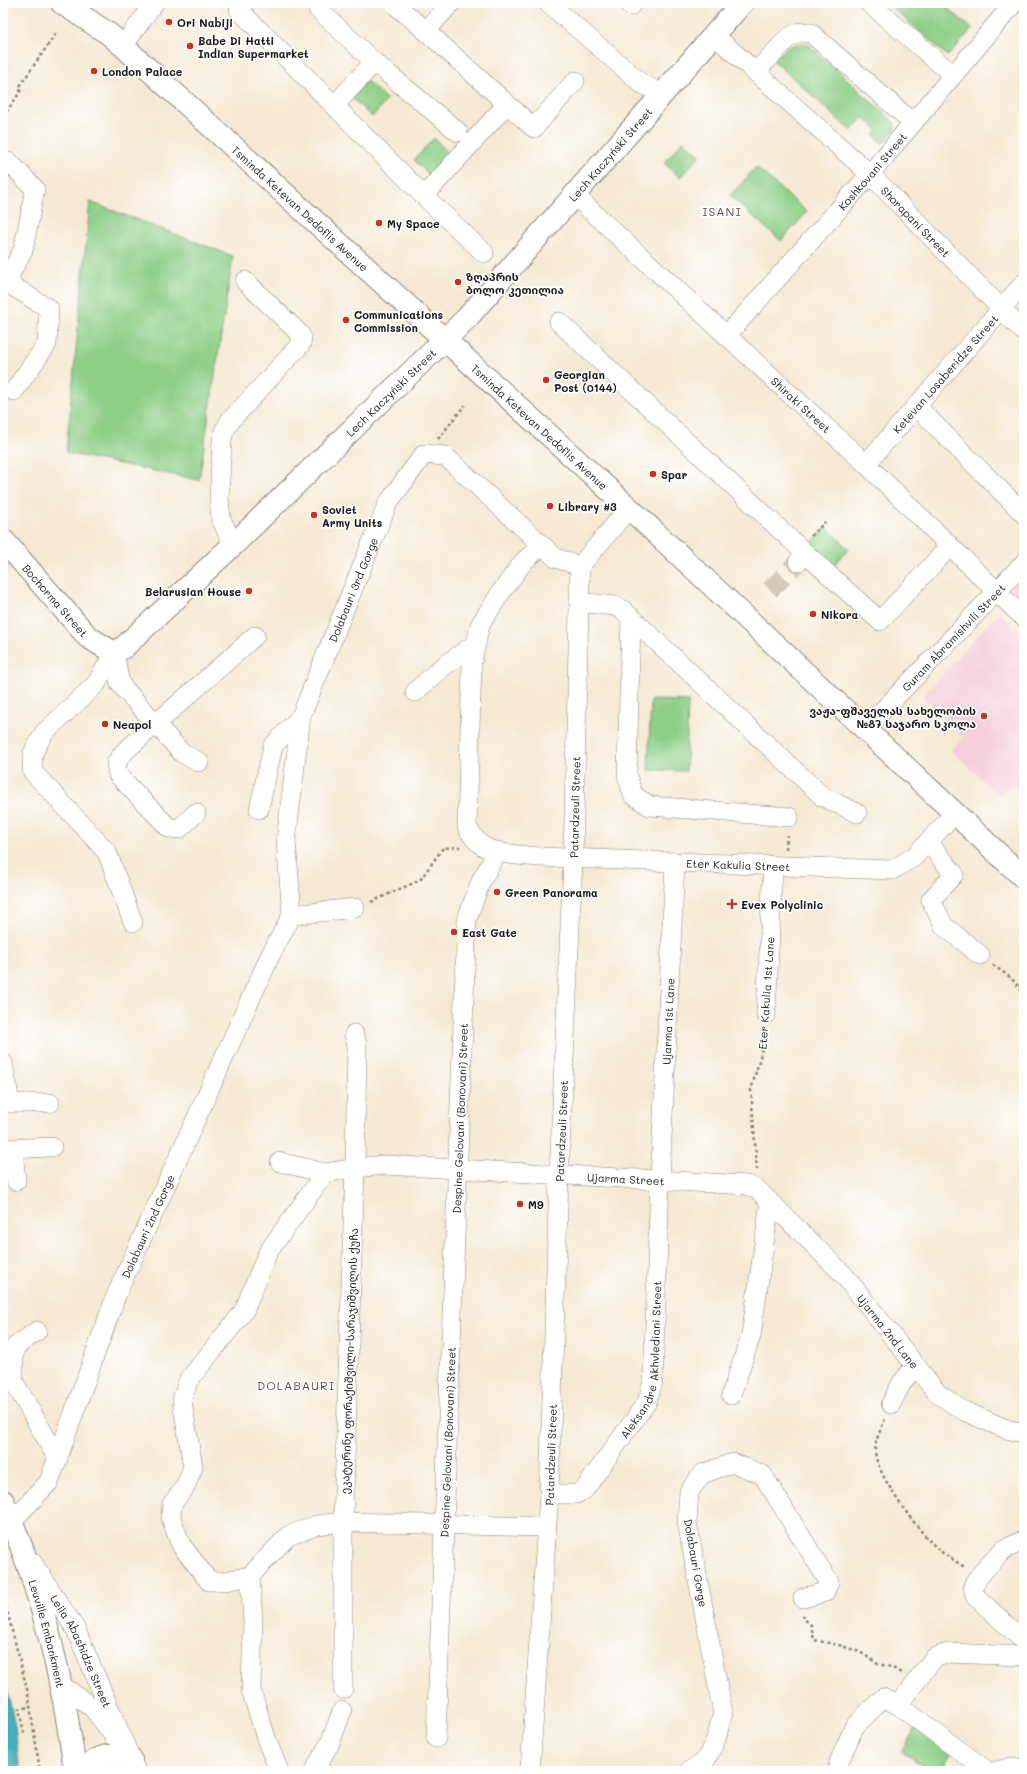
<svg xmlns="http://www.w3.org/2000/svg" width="1027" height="1774" font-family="Mali,'Noto Sans Georgian',sans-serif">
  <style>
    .built { fill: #f5cfdb }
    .green { fill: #8ecf87; stroke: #557652 }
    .water { fill: #43b1be; stroke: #30666d }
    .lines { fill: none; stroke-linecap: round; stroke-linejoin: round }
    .minor-tunnel { stroke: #d4cab8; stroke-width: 19; stroke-dasharray: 19 10; stroke-linecap: butt }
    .minor-casing { stroke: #888278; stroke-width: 20 }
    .major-casing { stroke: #888278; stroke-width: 24 }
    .path { stroke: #888278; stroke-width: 2.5; stroke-dasharray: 3 3; stroke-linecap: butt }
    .minor { stroke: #fff; stroke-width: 19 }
    .major { stroke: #fff; stroke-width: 22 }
    .poi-dot { fill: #c8321e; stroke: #fff; stroke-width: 1.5 }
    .labels { text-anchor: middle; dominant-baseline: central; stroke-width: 3.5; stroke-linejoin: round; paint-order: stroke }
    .poi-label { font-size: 11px; font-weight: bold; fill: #1c1c1c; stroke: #fff; text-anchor: start }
    .street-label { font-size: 11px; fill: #1c1c1c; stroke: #fff }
    .neighbourhood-label { font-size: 12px; letter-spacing: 1px; fill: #674a46; stroke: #fff }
  </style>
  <rect width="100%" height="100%" fill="#fff"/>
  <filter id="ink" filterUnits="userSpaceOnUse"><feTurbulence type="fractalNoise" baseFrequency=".025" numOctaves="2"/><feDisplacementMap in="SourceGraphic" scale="8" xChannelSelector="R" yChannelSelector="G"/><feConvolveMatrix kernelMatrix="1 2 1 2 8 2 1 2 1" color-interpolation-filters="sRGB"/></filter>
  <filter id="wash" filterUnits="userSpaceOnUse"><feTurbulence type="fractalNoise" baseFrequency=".012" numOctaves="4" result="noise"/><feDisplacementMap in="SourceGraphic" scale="16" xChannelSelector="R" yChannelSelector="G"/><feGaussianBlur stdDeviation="0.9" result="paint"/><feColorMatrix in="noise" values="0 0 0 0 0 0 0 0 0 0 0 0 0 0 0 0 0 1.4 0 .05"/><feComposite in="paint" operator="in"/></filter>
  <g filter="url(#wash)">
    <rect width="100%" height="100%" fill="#f5e9d3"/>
    <g class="built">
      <polygon points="1024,574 1024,614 1011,601 1011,586"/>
      <polygon points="999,612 1024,637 1024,797 1010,784 999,796 951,750 964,737 922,696"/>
    </g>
    <g class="green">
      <polygon points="887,3 942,3 972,29 948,56"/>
      <polygon points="799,43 810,46 894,122 895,129 883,143 874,136 878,130 863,117 851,131 773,60 787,48"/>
      <polygon points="367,81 387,100 372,117 352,98"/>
      <polygon points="434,138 449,153 429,175 414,160"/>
      <polygon points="683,141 700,155 680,177 664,163"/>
      <polygon points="756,167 807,212 781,241 730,196"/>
      <polygon points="90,202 233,256 199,480 66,453"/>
      <polygon points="826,527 849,549 833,566 810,545"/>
      <polygon points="651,700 688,701 686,771 648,770"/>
      <polygon points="916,1728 952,1752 940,1771 930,1771 901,1751"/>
    </g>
    <polygon class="water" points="3,1671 15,1726 20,1771 3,1771"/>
  </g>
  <g filter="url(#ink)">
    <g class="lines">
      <polyline class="minor-tunnel" points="770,590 798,562"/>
      <defs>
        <g id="minor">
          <polyline points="244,3 239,10 424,196 484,253"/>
          <polyline points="393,3 426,31 451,3"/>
          <polyline points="548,3 641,83 662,94"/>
          <polyline points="869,3 953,75"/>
          <polyline points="630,6 633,3"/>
          <polyline points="318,9 374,62 458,132"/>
          <path id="s1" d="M714,35L870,174L1024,332"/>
          <polyline points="123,46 154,3"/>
          <polyline points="756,72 789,37 800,32 811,33 913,123"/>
          <polyline points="507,104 534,128 575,81"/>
          <polyline points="334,106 374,62"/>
          <path id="s2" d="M574,195L866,464L1024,618"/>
          <polyline points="424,196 507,104 426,31"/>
          <polyline points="6,282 49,309 47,344 14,391"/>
          <polyline points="3,286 23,251 35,189 9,162"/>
          <polyline points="559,322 806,554"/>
          <path id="s3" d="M727,335L870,174L1014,3"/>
          <polyline points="916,406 1024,514"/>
          <path id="s4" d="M866,464L1024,283"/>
          <polyline points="233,545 221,519 219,499 222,440 224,431 230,421 301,344 302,338 299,333 245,281"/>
          <path id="s5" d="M542,546L524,561L501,592L480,625L472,662L467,827C471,834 475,841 483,846C498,855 521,855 539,857L892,870L914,857L955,813"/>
          <polyline points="798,562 806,554 880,621 950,546"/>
          <polyline points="579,602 615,606 623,610 823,797 857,813"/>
          <polyline points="631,617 627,775 633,795 650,806 789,817"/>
          <polyline points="114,653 96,684 44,733 33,753 32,771 107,852 133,922"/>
          <polyline points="114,653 120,684 182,753 199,762"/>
          <polyline points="415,692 440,669 476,643"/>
          <path id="s6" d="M866,728L1024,563"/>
          <polyline points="259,809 273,746 301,716"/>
          <polyline points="196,813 179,829 169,828 118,775 116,763 124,752 255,636"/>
          <polyline points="928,842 954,874 931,900 944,926 980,955"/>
          <polyline points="292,915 355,908"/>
          <polyline points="766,1014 773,866"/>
          <polyline points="3,1063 10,1103 50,1103"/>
          <polyline points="3,1149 52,1147"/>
          <polyline points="13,1149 16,1181"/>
          <path id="s7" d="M280,1162L325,1173L355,1168L385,1165L747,1185L758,1190L844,1275L938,1394L964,1411L1006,1429L1024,1433"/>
          <polyline points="37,1331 16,1346 14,1350 13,1380 58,1459"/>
          <polyline points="731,1395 751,1336 770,1202"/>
          <polyline points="891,1404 901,1384 915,1366"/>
          <path id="s8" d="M549,1494H576L584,1490L647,1402L653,1382L660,1180L675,862"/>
          <path id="s9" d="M12,1521L49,1482L117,1293L270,956L292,915L286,841L301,716L388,503L424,454L445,456L556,558L580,566"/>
          <polyline points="1024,1540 1003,1550 979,1576 973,1586 975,1596 1024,1641"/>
          <path id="s10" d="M32,1562L75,1628L136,1771"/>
          <polyline points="250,1576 225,1581 209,1581 181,1545 171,1518 172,1504 185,1487 193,1467 182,1401 188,1381 244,1311 268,1252 325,1173"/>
          <polyline points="62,1686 92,1707 114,1736"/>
          <path id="s11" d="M343,1689V1522L355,1168L357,1045L354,1034"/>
          <polyline points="898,1705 987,1771"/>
          <path id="s12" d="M436,1738L467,919L481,881L498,851"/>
          <polyline points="279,1771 268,1744 251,1690 253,1621 250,1576 288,1536 317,1525 343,1522 546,1527"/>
          <polyline points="314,1771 330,1743 342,1711"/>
          <path id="s13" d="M530,1771L549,1494L559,1175L573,859L580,566L629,508"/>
          <polyline points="689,1771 704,1763 715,1742 723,1713 687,1522 689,1492 702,1474 733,1463 763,1475 829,1582 825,1592 803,1598"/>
          <polyline points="837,1771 839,1762 854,1727 883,1698 898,1705 934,1658 948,1653 1024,1656"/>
          <polyline points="997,1771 1012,1767 1024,1769"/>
        </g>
        <g id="major">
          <path id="s14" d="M62,3L109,34L123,46L629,508L1024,878"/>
          <path id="s15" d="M3,540L88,637L114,653L124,647L233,545L467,318L742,3"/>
          <path id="s16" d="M3,1501C41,1588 63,1677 75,1771"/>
          <path d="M83,1771C100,1754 109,1753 131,1759"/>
        </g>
      </defs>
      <use href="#minor" class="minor-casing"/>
      <use href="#major" class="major-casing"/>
      <g class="path">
        <polyline points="3,117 20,92 21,84 57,32"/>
        <polyline points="438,439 465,405"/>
        <polyline points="811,536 825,522"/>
        <polyline points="786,849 787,835"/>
        <polyline points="371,902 420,880 443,848 460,847"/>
        <polyline points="993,965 1011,978 1024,993"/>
        <polyline points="757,1170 751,1090 761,1054 764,1031"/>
        <path d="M885,1419C881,1429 875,1440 875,1451C876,1476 921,1535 940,1551C948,1557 957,1562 966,1568"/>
        <polyline points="3,1595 28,1693 40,1771"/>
        <polyline points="804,1615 803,1618 811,1625 814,1640 839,1645 860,1652 878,1664 891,1667 901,1673"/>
        <polyline points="24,1733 19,1709 30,1707"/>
      </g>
      <use href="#minor" class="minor"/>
      <use href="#major" class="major"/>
    </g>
  </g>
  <g class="poi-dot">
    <circle cx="169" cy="22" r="4"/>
    <circle cx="190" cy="46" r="4"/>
    <circle cx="94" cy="71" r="4"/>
    <circle cx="379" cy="223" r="4"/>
    <circle cx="458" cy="282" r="4"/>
    <circle cx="346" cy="320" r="4"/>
    <circle cx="546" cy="380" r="4"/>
    <circle cx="653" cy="474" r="4"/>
    <circle cx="550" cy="506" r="4"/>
    <circle cx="314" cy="515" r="4"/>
    <circle cx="249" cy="591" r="4"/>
    <circle cx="813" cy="614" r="4"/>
    <circle cx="984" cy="716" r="4"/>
    <circle cx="105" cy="724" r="4"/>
    <circle cx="497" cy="892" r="4"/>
    <path d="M730 898h4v4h4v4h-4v4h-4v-4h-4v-4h4z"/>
    <circle cx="454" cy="932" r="4"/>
    <circle cx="520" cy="1204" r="4"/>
  </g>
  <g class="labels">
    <g class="poi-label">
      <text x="177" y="22">Ori Nabiji</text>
      <text x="198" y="40">Babe Di Hatti<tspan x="198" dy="13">Indian Supermarket</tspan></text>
      <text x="102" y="71">London Palace</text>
      <text x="387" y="223">My Space</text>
      <text x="466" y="276">ზღაპრის<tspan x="466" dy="13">ბოლო კეთილია</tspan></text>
      <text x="354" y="314">Communications<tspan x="354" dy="13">Commission</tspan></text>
      <text x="554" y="374">Georgian<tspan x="554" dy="13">Post (0144)</tspan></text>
      <text x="661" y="474">Spar</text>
      <text x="558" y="506">Library #3</text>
      <text x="322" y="509">Soviet<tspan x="322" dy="13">Army Units</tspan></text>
      <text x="241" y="591" text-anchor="end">Belarusian House</text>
      <text x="821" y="614">Nikora</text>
      <text x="976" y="710" text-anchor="end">ვაჟა-ფშაველას სახელობის<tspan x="976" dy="13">№87 საჯარო სკოლა</tspan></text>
      <text x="113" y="724">Neapol</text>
      <text x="505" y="892">Green Panorama</text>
      <text x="741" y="904">Evex Polyclinic</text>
      <text x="462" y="932">East Gate</text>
      <text x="528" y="1204">M9</text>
    </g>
    <g class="street-label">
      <text stroke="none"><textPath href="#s15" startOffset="864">Lech Kaczyński Street</textPath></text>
      <text stroke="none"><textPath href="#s3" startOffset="219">Koshkovani Street</textPath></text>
      <text stroke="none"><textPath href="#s14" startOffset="315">Tsminda Ketevan Dedoflis Avenue</textPath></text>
      <text stroke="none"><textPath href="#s1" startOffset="275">Shorapani Street</textPath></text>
      <text stroke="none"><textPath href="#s4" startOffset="120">Ketevan Losaberidze Street</textPath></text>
      <text stroke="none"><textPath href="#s15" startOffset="540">Lech Kaczyński Street</textPath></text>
      <text stroke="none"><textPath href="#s2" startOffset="309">Shiraki Street</textPath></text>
      <text stroke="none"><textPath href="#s14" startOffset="639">Tsminda Ketevan Dedoflis Avenue</textPath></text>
      <text stroke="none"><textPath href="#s9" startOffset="1008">Dolabauri 3rd Gorge</textPath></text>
      <text stroke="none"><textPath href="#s15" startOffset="80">Bochorma Street</textPath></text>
      <text stroke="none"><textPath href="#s6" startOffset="126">Guram Abramishvili Street</textPath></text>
      <text stroke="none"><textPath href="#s13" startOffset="965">Patardzeuli Street</textPath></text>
      <text stroke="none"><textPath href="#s5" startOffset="586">Eter Kakulia Street</textPath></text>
      <text transform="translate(766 993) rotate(-86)">Eter Kakulia 1st Lane</text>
      <text stroke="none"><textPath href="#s8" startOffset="526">Ujarma 1st Lane</textPath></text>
      <text stroke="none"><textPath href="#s12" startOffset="620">Despine Gelovani (Bonovani) Street</textPath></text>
      <text stroke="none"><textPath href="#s13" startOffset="641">Patardzeuli Street</textPath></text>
      <text stroke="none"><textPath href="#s7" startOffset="348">Ujarma Street</textPath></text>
      <text stroke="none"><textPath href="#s9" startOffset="328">Dolabauri 2nd Gorge</textPath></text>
      <text stroke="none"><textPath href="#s7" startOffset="674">Ujarma 2nd Lane</textPath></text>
      <text stroke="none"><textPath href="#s8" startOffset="184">Aleksandre Akhvlediani Street</textPath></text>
      <text stroke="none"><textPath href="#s11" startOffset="328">ეკატერინე ფორაქიშვილი-სარაჯიშვილის ქუჩა</textPath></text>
      <text stroke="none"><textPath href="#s12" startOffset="296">Despine Gelovani (Bonovani) Street</textPath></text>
      <text stroke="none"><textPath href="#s13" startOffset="317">Patardzeuli Street</textPath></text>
      <text transform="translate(696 1563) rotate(80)">Dolabauri Gorge</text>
      <text stroke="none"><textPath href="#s16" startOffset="140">Leuville Embankment</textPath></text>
      <text stroke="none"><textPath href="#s10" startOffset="102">Leila Abashidze Street</textPath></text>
    </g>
    <g class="neighbourhood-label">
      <text x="722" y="211">ISANI</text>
      <text x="296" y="1385">DOLABAURI</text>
    </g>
  </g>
  <rect width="1027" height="1774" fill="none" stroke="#fff" stroke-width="16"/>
</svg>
